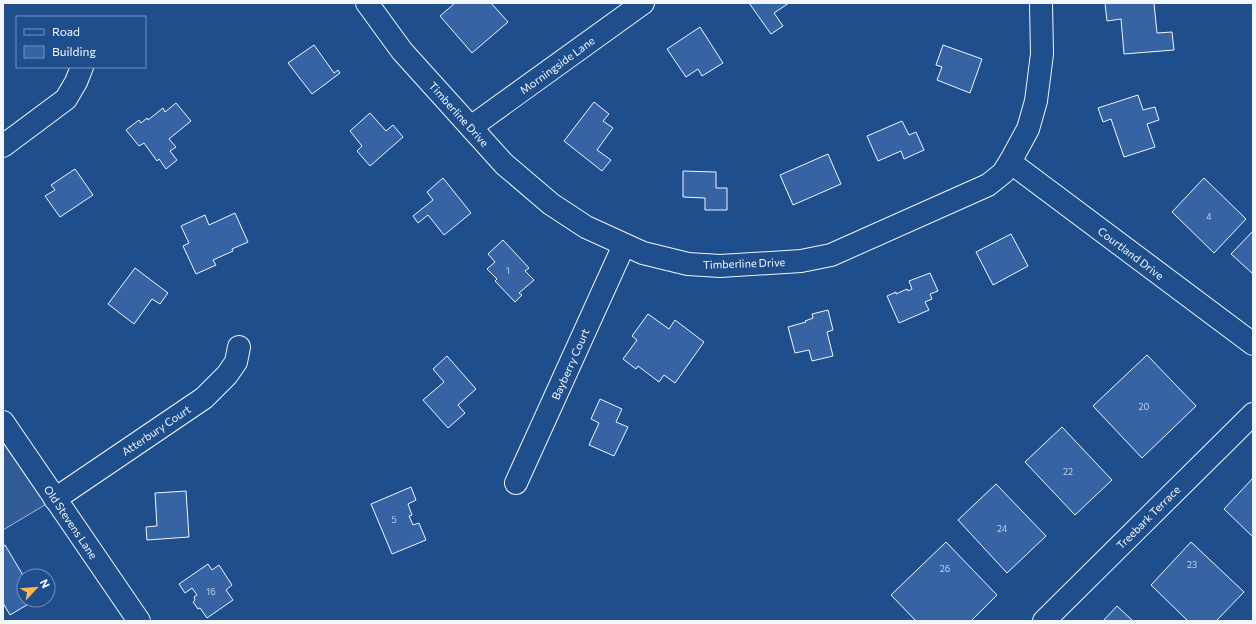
<svg xmlns="http://www.w3.org/2000/svg" width="1256" height="624" font-family="Commissioner,sans-serif">
  <style>
    .built { fill: #305b95; stroke: #a8bbd7 }
    .building { fill: #3563a3; stroke: #f2f6ff }
    .lines { fill: none; stroke-linecap: round; stroke-linejoin: round }
    .minor-casing { stroke: #f2f6ff; stroke-width: 24 }
    .minor { stroke: #1f4e8c; stroke-width: 22 }
    .labels { text-anchor: middle; dominant-baseline: central; stroke-width: 3; stroke-linejoin: round; paint-order: stroke }
    .number-label { font-size: 9px; fill: #c3d1e8 }
    .street-label { font-size: 11px; fill: #f2f6ff; stroke: #1f4e8c }
  </style>
  <rect width="100%" height="100%" fill="#1f4e8c"/>
  <polygon class="built" points="3,427 53,500 3,530"/>
  <g class="building">
    <polygon points="455,3 491,3 508,22 472,53 440,16"/>
    <polygon points="749,3 789,3 774,13 783,26 771,34"/>
    <polygon points="1105,3 1154,3 1157,33 1172,32 1174,50 1124,54 1121,19 1107,21"/>
    <polygon points="700,27 723,63 702,76 698,69 686,77 667,49"/>
    <polygon points="314,45 334,73 338,70 340,73 312,94 288,63"/>
    <polygon points="943,45 982,59 970,93 937,80 942,67 936,65"/>
    <polygon points="1138,95 1143,110 1155,107 1159,120 1147,124 1155,147 1124,157 1111,119 1103,122 1098,108"/>
    <polygon points="594,102 609,114 603,121 613,128 597,150 611,160 602,171 564,141"/>
    <polygon points="176,103 191,121 169,139 176,147 170,151 177,160 166,169 159,159 157,161 144,143 139,146 126,130 139,120 141,123 147,118 148,120 163,108 165,112"/>
    <polygon points="370,113 386,131 393,125 403,137 370,166 357,151 362,146 350,131"/>
    <polygon points="902,121 909,135 916,132 924,150 904,159 901,151 878,161 867,136"/>
    <polygon points="828,154 841,184 793,205 780,175"/>
    <polygon points="75,169 93,195 60,217 45,196 55,190 51,185"/>
    <polygon points="683,171 716,172 716,188 727,188 727,210 705,210 705,198 683,197"/>
    <polygon points="443,178 471,213 444,235 428,215 418,223 413,216 433,200 427,192"/>
    <polygon points="1204,178 1246,219 1214,253 1172,212"/>
    <polygon points="235,213 248,242 232,249 233,251 213,260 216,265 196,274 183,246 189,243 181,226 205,215 209,225"/>
    <polygon points="1253,231 1253,274 1231,254"/>
    <polygon points="1011,234 1028,266 993,285 976,252"/>
    <polygon points="503,240 529,268 525,271 534,280 519,293 522,295 515,302 495,281 497,279 487,269 495,262 488,254"/>
    <polygon points="135,268 168,293 160,304 152,299 134,324 108,304"/>
    <polygon points="930,273 938,291 930,294 932,299 925,302 929,310 899,323 887,296 896,292 896,294 907,289 908,291 912,289 909,281"/>
    <polygon points="828,310 833,330 827,332 833,356 812,361 809,350 795,353 788,327 806,322 805,321 813,318 812,314"/>
    <polygon points="648,314 669,329 675,320 704,342 675,383 664,375 659,382 638,366 636,369 623,359 637,340 632,336"/>
    <polygon points="1147,355 1196,406 1142,458 1093,406"/>
    <polygon points="447,356 476,389 458,405 465,413 448,428 423,400 444,382 433,369"/>
    <polygon points="600,399 622,409 616,422 628,427 614,456 589,445 599,423 591,419"/>
    <polygon points="1062,427 1112,480 1075,515 1025,462"/>
    <polygon points="1253,478 1253,537 1224,509"/>
    <polygon points="996,484 1046,536 1007,573 958,520"/>
    <polygon points="411,487 416,500 408,504 412,515 409,516 413,525 419,523 426,540 392,554 371,504"/>
    <polygon points="186,491 189,537 147,540 146,527 157,526 155,493"/>
    <polygon points="946,542 997,595 971,621 916,621 891,595"/>
    <polygon points="1191,542 1244,592 1216,621 1188,621 1151,585"/>
    <polygon points="5,545 24,577 24,600 35,600 10,615 3,603 3,546"/>
    <polygon points="208,564 212,570 219,565 232,585 226,590 233,600 207,618 200,608 198,609 193,602 195,600 194,597 197,595 192,588 185,593 179,584"/>
    <polygon points="1117,606 1133,621 1103,621"/>
  </g>
  <g class="lines">
    <defs>
      <g id="minor">
        <polyline points="367,3 402,51 504,164 551,204 586,227 643,253 688,264 720,266 801,261 831,255 988,185 1003,173 1010,162 1028,129 1036,101 1042,54 1041,3"/>
        <polyline points="471,127 643,3"/>
        <polyline points="3,146 66,99 76,82 82,67"/>
        <polyline points="1010,162 1253,344"/>
        <polyline points="3,422 139,621"/>
        <polyline points="516,483 624,245"/>
        <polyline points="55,499 204,398 227,375 236,362 239,347"/>
        <polyline points="1044,621 1253,414"/>
      </g>
    </defs>
    <use href="#minor" class="minor-casing"/>
    <use href="#minor" class="minor"/>
  </g>
  <g class="labels">
    <g class="number-label">
      <text x="1209" y="216">4</text>
      <text x="508" y="270">1</text>
      <text x="1144" y="406">20</text>
      <text x="1068" y="471">22</text>
      <text x="394" y="519">5</text>
      <text x="1002" y="528">24</text>
      <text x="1192" y="564">23</text>
      <text x="945" y="568">26</text>
      <text x="211" y="591">16</text>
    </g>
    <g class="street-label">
      <text transform="translate(557 65) rotate(-36)">Morningside Lane</text>
      <text transform="translate(459 114) rotate(48)">Timberline Drive</text>
      <text transform="translate(1131 253) rotate(37)">Courtland Drive</text>
      <text transform="translate(744 263) rotate(-2)">Timberline Drive</text>
      <text transform="translate(570 364) rotate(-66)">Bayberry Court</text>
      <text transform="translate(156 430) rotate(-34)">Atterbury Court</text>
      <text transform="translate(1148 517) rotate(-45)">Treebark Terrace</text>
      <text transform="translate(71 522) rotate(56)">Old Stevens Lane</text>
    </g>
  </g>
  <rect width="1256" height="624" fill="none" stroke="#f2f6ff" stroke-width="8"/>
  <rect x="16" y="16" width="130" height="52" fill="#1f4e8c" stroke="#7391ba"/>
  <rect x="24" y="29" width="20" height="6" fill="#1f4e8c" stroke="#7391ba"/>
  <text x="52" y="36" font-size="12" fill="#f2f6ff">Road</text>
  <rect x="24" y="46" width="20" height="12" fill="#3563a3" stroke="#7391ba"/>
  <text x="52" y="56" font-size="12" fill="#f2f6ff">Building</text>
  <g transform="translate(36 588) rotate(64)"><circle r="19" fill="#1f4e8c" stroke="#7391ba"/>
  <path d="M0-3L7 15L0 10L-7 15Z" fill="#ffb74d"/>
  <text y="-6" font-size="11" font-weight="bold" text-anchor="middle" fill="#f2f6ff">N</text>
  </g>
</svg>
